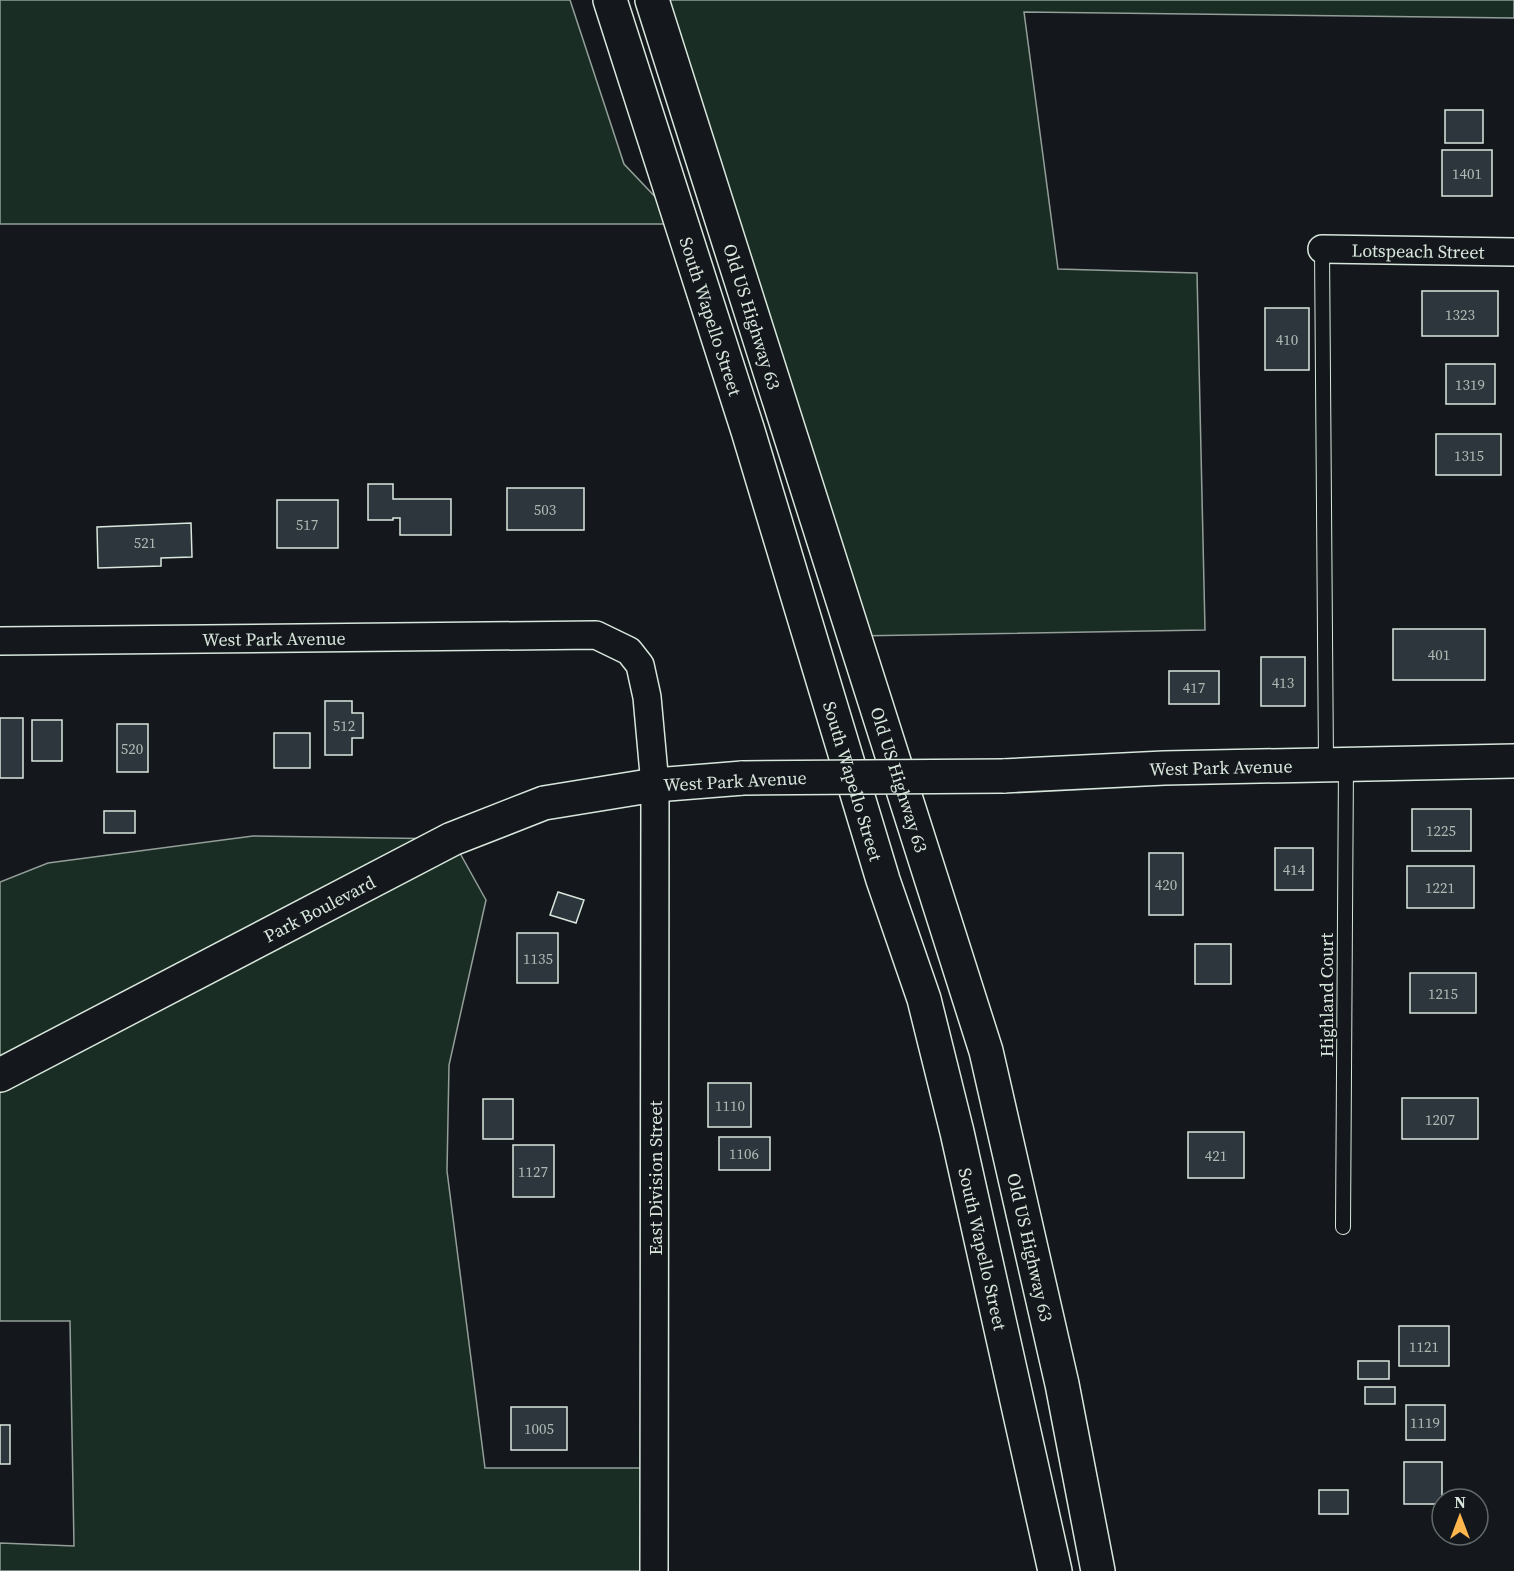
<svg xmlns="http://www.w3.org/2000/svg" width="1514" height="1571" font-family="'Source Serif 4',serif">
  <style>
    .green { fill: #1a2d24; stroke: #939e99; stroke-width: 1.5 }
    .building { fill: #2c363c; stroke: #d8e6dc; stroke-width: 1.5 }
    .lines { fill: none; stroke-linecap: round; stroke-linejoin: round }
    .lane-casing { stroke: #d8e6dc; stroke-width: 16 }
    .street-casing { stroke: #d8e6dc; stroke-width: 30 }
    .secondary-casing { stroke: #d8e6dc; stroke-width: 36 }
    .highway-casing { stroke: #d8e6dc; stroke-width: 36 }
    .lane { stroke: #14181c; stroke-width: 14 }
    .street { stroke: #14181c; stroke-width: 27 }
    .secondary { stroke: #14181c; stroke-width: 33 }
    .highway { stroke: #14181c; stroke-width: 33 }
    .secondary-bridge-casing { stroke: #d8e6dc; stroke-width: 36; stroke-linecap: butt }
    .secondary-bridge { stroke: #14181c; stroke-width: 33 }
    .labels { text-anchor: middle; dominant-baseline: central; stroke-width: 4.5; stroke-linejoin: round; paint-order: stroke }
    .number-label { font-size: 15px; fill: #adbab4 }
    .street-label { font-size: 18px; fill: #d8e6dc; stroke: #14181c }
  </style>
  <rect width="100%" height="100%" fill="#14181c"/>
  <g class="green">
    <polygon points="0,0 570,0 624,164 681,224 0,224"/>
    <polygon points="652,0 1514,0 1514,18 1024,12 1058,269 1197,273 1205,630 854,636"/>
    <polygon points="253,836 452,839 486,900 449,1065 447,1171 485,1468 654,1468 654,1571 0,1571 0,1543 74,1546 70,1321 0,1321 0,882 48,863"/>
  </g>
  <g class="building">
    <rect x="1445" y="110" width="38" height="33"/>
    <rect x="1442" y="150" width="50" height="46"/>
    <rect x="1422" y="291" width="76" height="45"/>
    <rect x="1265" y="308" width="44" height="62"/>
    <rect x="1446" y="364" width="49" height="40"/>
    <rect x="1436" y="434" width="65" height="41"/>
    <polygon points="368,484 393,484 393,499 451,499 451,535 400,535 400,518 393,518 393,520 368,520"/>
    <rect x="507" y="488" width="77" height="42"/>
    <rect x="277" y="500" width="61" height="48"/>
    <polygon points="191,523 192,557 161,558 161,566 98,568 97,527"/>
    <rect x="1393" y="629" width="92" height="51"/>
    <rect x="1261" y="657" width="44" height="49"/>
    <rect x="1169" y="671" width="50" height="33"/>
    <polygon points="325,701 352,701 352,713 363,713 363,738 352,738 352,755 325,755"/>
    <rect x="0" y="718" width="23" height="60"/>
    <rect x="32" y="720" width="30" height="41"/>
    <rect x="117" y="724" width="31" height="48"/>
    <rect x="274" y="733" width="36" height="35"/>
    <rect x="1412" y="809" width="59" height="42"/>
    <rect x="104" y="811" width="31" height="22"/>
    <rect x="1275" y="848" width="38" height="42"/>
    <rect x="1149" y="853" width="34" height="62"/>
    <rect x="1407" y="866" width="67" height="42"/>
    <polygon points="558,892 584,900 576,923 550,915"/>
    <rect x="517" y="933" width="41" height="50"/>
    <rect x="1195" y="944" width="36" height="40"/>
    <rect x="1410" y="973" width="66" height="40"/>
    <rect x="708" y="1083" width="43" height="44"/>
    <rect x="1402" y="1098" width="76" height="41"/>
    <rect x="483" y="1099" width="30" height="40"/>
    <rect x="1188" y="1132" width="56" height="46"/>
    <rect x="719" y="1137" width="51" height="33"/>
    <rect x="513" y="1145" width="41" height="52"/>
    <rect x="1399" y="1326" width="50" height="40"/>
    <rect x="1358" y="1361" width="31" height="18"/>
    <rect x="1365" y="1387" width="30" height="17"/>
    <rect x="1406" y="1405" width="39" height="35"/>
    <rect x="511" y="1407" width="56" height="43"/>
    <rect x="0" y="1425" width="10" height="39"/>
    <rect x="1404" y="1462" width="38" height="42"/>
    <rect x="1319" y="1490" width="29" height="24"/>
  </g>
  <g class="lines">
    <defs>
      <g id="lane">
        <polyline points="1322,249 1326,764"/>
        <polyline points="1343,1227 1346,764"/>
      </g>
      <g id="street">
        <path id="s1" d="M1322,249L1514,252"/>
        <path id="s2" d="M0,641L596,635L629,651L640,665L647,697L655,785L654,1571"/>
      </g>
      <g id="secondary">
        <path id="s3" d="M1003,776L1164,768L1514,761"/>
        <path id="s4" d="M0,1075L452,839L544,803L655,785L743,778"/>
      </g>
      <g id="highway">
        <path id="s5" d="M610,0L748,431L883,880L924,999L957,1132L1055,1571"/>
        <path id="s6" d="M652,0L986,1051L1062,1384L1098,1571"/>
      </g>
    </defs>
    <use href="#lane" class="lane-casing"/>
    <use href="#street" class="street-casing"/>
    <use href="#secondary" class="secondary-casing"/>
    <use href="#highway" class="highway-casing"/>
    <use href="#lane" class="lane"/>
    <use href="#street" class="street"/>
    <use href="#secondary" class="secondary"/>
    <use href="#highway" class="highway"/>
    <defs>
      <polyline id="secondary-bridge" points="743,778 1003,776"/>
    </defs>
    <use href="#secondary-bridge" class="secondary-bridge-casing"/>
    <use href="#secondary-bridge" class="secondary-bridge"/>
  </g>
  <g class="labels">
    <g class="number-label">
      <text x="1467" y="173">1401</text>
      <text x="1460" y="314">1323</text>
      <text x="1287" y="339">410</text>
      <text x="1470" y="384">1319</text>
      <text x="1469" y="455">1315</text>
      <text x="545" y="509">503</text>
      <text x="307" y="524">517</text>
      <text x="145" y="542">521</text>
      <text x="1439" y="654">401</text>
      <text x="1283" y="682">413</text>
      <text x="1194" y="687">417</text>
      <text x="344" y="725">512</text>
      <text x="132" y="748">520</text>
      <text x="1441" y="830">1225</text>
      <text x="1294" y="869">414</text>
      <text x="1166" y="884">420</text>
      <text x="1440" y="887">1221</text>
      <text x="538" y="958">1135</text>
      <text x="1443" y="993">1215</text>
      <text x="730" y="1105">1110</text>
      <text x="1440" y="1119">1207</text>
      <text x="744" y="1153">1106</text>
      <text x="1216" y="1155">421</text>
      <text x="533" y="1171">1127</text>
      <text x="1424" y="1346">1121</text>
      <text x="1425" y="1422">1119</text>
      <text x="539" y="1428">1005</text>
    </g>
    <g class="street-label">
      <text stroke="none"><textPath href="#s1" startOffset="96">Lotspeach Street</textPath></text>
      <text stroke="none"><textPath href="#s5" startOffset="332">South Wapello Street</textPath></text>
      <text stroke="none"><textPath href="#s6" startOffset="332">Old US Highway 63</textPath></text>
      <text stroke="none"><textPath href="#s2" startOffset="274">West Park Avenue</textPath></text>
      <text stroke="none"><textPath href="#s3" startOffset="218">West Park Avenue</textPath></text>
      <text stroke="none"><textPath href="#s6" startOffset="818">Old US Highway 63</textPath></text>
      <text stroke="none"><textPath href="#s5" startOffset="818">South Wapello Street</textPath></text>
      <text transform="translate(735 781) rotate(-3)">West Park Avenue</text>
      <text stroke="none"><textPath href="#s4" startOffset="360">Park Boulevard</textPath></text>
      <text transform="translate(1326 995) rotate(-90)">Highland Court</text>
      <text transform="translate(655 1178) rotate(-90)">East Division Street</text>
      <text stroke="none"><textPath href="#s6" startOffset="1304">Old US Highway 63</textPath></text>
      <text stroke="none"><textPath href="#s5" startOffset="1304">South Wapello Street</textPath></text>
    </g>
  </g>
  <g transform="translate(1460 1517)"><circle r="28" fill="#14181c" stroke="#626a69" stroke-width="1.5"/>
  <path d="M0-4.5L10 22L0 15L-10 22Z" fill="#ffb74d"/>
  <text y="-9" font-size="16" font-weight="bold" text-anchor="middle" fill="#d8e6dc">N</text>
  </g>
</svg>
